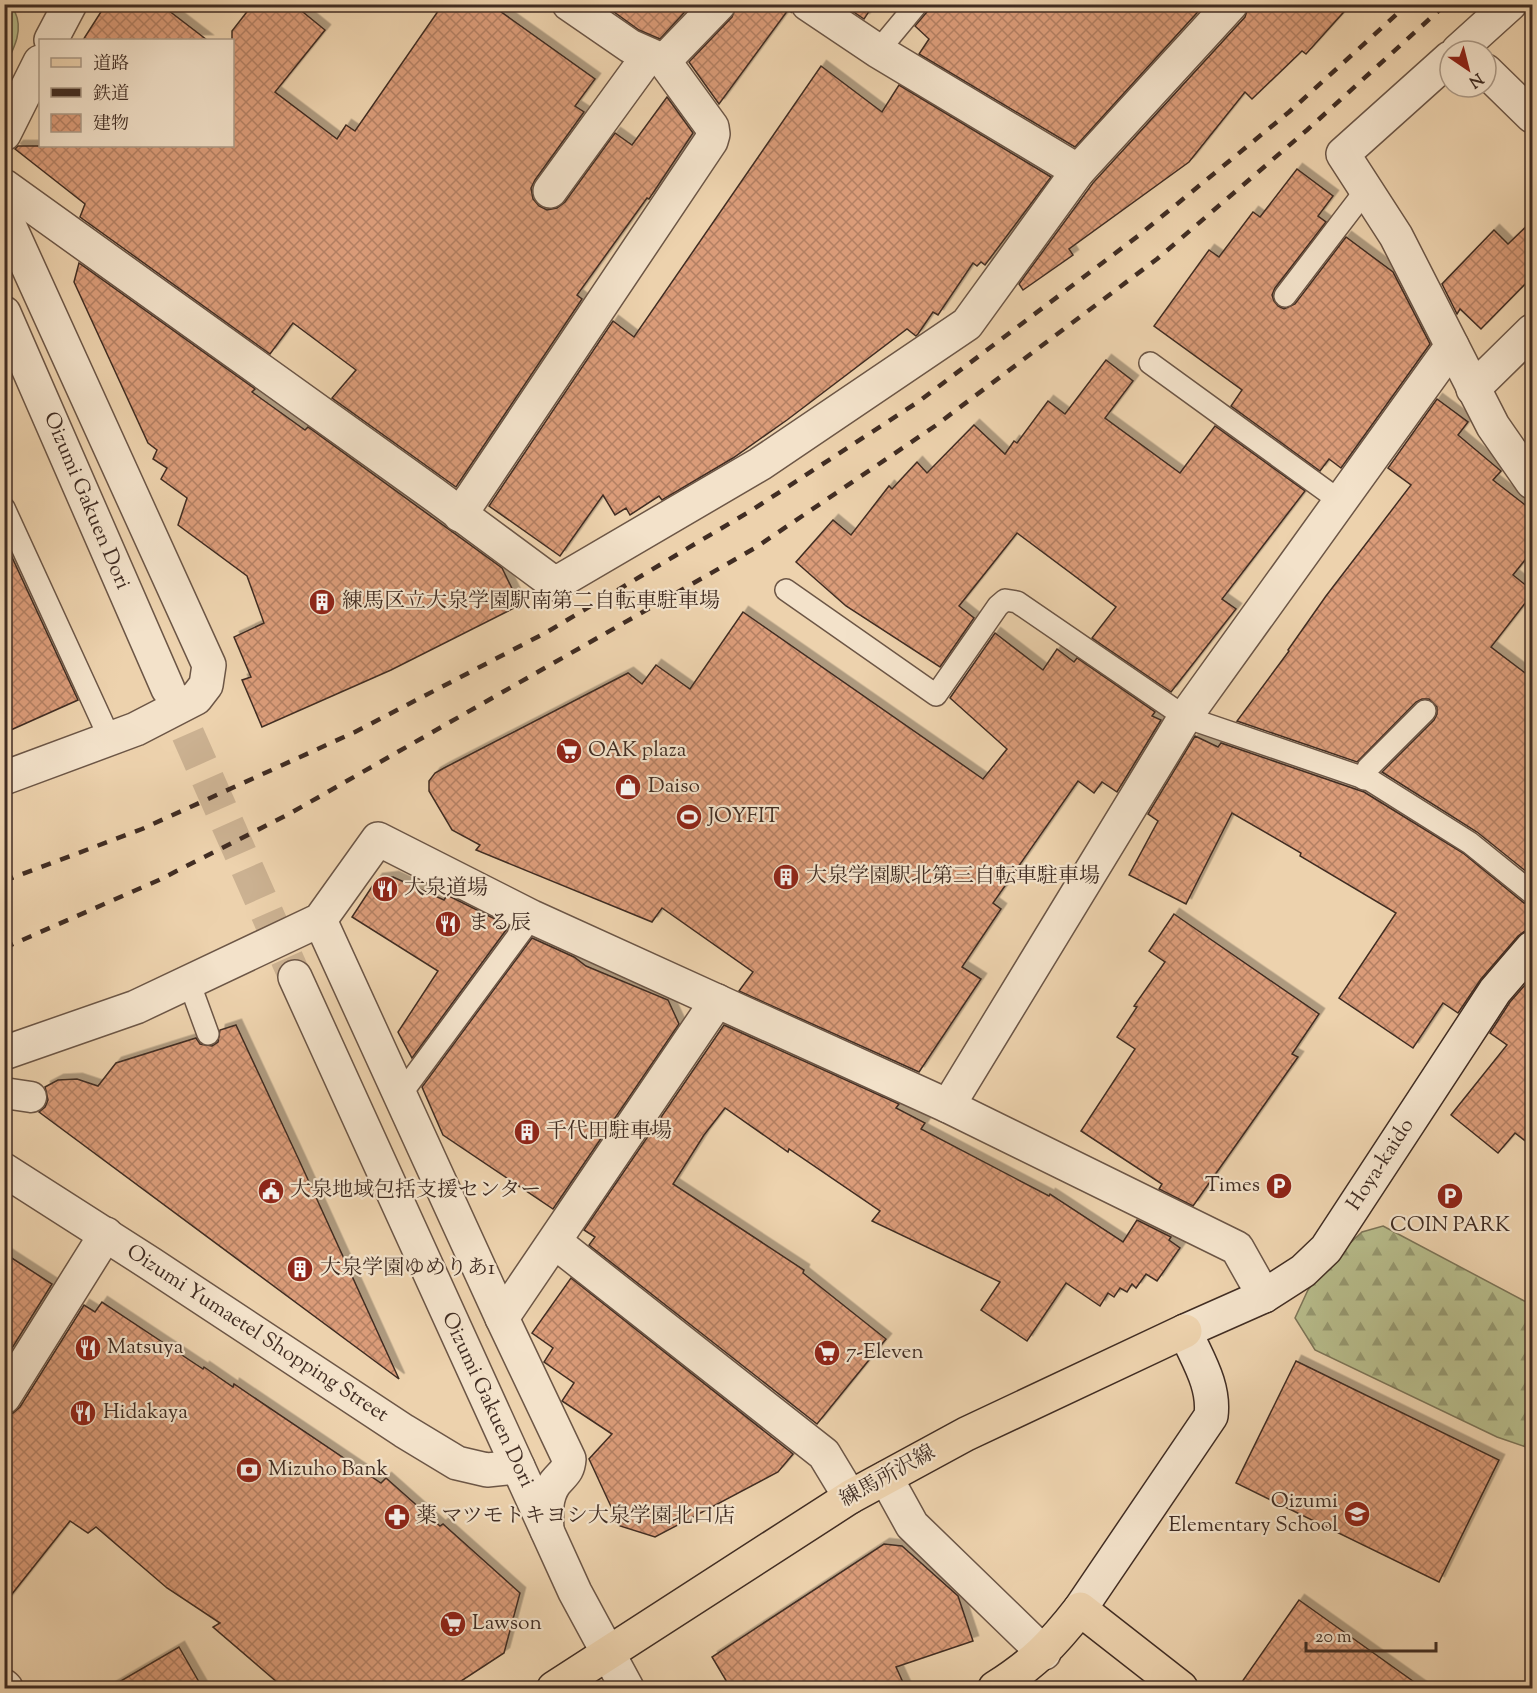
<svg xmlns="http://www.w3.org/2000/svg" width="1537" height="1693" font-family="'Sorts Mill Goudy','Noto Serif JP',serif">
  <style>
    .forest { fill: url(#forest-firs); stroke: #7c7457; stroke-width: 1.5 }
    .park { fill: #b7bc8b; stroke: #7c7457; stroke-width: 1.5 }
    .building { fill: url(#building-cross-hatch); stroke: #412d23; stroke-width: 1.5; filter: url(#shadow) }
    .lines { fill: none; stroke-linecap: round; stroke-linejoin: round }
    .tertiary-tunnel { stroke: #cbb191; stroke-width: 33; stroke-dasharray: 33 16; stroke-linecap: butt }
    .service-casing { stroke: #6c5646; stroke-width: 24 }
    .pedestrian-casing { stroke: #6c5646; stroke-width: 33 }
    .minor-casing { stroke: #6c5646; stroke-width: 36 }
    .tertiary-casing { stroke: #6c5646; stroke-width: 36 }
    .secondary-casing { stroke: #412d23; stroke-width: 36 }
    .primary-casing { stroke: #412d23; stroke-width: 36 }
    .service { stroke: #f3e2ca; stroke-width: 21 }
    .pedestrian { stroke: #f3e2ca; stroke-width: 30 }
    .minor { stroke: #f3e2ca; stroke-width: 33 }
    .tertiary { stroke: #f3e2ca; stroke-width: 33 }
    .secondary { stroke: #f3e2ca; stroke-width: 33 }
    .primary { stroke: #edd2ad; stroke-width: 33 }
    .rail { stroke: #412d23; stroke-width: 4.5; stroke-dasharray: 10 10; stroke-linecap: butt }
    .labels { text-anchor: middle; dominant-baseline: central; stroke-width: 4.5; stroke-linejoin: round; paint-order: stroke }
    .street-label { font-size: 21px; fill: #412d23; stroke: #f3e2ca }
    .poi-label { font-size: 21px; fill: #412d23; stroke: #f3e2ca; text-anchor: start }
  </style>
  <defs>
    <pattern id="forest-firs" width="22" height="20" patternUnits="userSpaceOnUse" patternTransform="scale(1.5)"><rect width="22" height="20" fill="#b7bc8b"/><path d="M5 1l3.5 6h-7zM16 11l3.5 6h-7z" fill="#969971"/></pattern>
    <pattern id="building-cross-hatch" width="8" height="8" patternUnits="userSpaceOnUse" patternTransform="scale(1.5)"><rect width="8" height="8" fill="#db9c79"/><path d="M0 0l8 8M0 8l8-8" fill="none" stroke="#b38063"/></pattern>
    <filter id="shadow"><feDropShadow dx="5.5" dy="-5.5" stdDeviation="0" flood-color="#0004"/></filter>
  </defs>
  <rect width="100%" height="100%" fill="#edd2ad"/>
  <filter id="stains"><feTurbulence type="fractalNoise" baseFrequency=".00333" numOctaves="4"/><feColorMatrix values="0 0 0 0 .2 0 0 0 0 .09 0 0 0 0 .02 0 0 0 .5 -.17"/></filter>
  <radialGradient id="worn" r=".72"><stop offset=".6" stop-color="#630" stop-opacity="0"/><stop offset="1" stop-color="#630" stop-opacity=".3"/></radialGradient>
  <polygon class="forest" points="1383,1226 1532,1305 1532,1449 1497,1437 1315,1350 1295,1318 1308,1290 1327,1265 1362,1232"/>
  <path class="park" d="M5,4C11,5 12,6 15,12C24,31 13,50 5,66Z"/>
  <g class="building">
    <polygon points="106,4 160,4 207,40 83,40"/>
    <polygon points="253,4 293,4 325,30 275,92 337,139 346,125 355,131 443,4 490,4 595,79 575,106 584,112 535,180 531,188 533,199 539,206 547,210 557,208 565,202 615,133 632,145 667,97 693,133 649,199 647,198 577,295 582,299 456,487 332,398 356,370 293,323 270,354 80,217 85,204 15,149 18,146 232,146 232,31"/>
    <polygon points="603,4 692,4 660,39 639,30"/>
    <polygon points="737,4 790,4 791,12 788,10 719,104 689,62 732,17"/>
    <polygon points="842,4 874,4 864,19"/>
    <polygon points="929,4 1205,4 1075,147 919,54 929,39 915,26 927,12"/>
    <polygon points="1249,4 1351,4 1306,54 1302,51 1252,99 1245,92 1189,162 1069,249 1073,255 1023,290 1019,284 1093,183 1245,17"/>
    <polygon points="821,66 882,112 899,85 1051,177 985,265 981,262 977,266 973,263 938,315 933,312 918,334 916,336 907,329 787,420 733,458 662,500 659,496 630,515 626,508 615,515 603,495 560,556 489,506 613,321 634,337"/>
    <polygon points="1297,169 1333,196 1318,216 1326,222 1275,288 1272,295 1274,301 1278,306 1284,309 1295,304 1346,237 1393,272 1430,344 1341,468 1329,459 1320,471 1231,406 1242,390 1154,326 1209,250 1219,257 1253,212 1260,217"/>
    <polygon points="1533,220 1533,276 1481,329 1460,309 1457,314 1442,284 1494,230 1508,244"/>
    <polygon points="79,263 255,389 252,392 305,430 308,427 502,568 520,605 391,670 262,727 242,680 251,677 234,637 264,623 247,576 178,525 187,498 161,479 167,468 153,459 157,450 148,443 74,282"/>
    <polygon points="1106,360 1133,381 1105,418 1180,473 1215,426 1305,491 1222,599 1236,609 1171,692 1092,638 1116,607 1017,533 959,606 974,618 940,667 846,606 796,562 833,520 851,535 889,486 892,489 917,462 927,473 974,425 1005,454 1014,441 1017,443 1048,401 1065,414"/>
    <polygon points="1437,399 1468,422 1458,435 1501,471 1493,480 1533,511 1533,550 1513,575 1533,591 1533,593 1491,647 1533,679 1533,877 1477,832 1382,772 1434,720 1437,714 1437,707 1429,699 1422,699 1416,702 1357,762 1237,721 1289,651 1288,650 1326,596 1411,485 1388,468"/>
    <polygon points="4,540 78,700 4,733"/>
    <polygon points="743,612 983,779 1007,749 950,698 995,633 1043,670 1057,649 1074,662 1077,658 1155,712 1152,716 1161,720 1117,792 1102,782 1094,793 1078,781 993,903 1001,909 962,967 981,979 919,1072 739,991 753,972 662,908 652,922 476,850 480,845 452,830 429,791 429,781 435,773 444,768 628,673 642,684 656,665 690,689"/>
    <polygon points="1195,736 1218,747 1221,743 1364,792 1463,853 1524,903 1533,905 1533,930 1525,931 1518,936 1481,979 1458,1013 1443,1003 1413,1048 1339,998 1396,913 1300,856 1301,853 1232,813 1186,904 1129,875 1158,821 1148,814"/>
    <polygon points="393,877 444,900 447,895 509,926 412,1058 398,1032 438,971 352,917 377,879"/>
    <polygon points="1174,914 1319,1014 1292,1054 1298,1057 1193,1206 1159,1189 1162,1184 1081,1131 1135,1049 1117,1037 1137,1007 1134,1006 1165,962 1149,951"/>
    <polygon points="532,938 574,957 586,966 668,1000 679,1024 553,1209 443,1135 422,1087"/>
    <polygon points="1533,976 1533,1147 1515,1133 1498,1153 1451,1115 1507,1045 1490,1033 1510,1002"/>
    <polygon points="236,1025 299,1160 399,1379 39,1112 45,1107 48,1100 45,1087 58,1080 77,1079 98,1086 116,1063 196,1038 200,1044 212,1046 218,1042 220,1030"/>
    <polygon points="724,1025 899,1104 896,1108 925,1123 921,1129 1049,1196 1050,1194 1123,1242 1137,1220 1171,1237 1169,1240 1180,1248 1157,1281 1146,1274 1136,1288 1132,1284 1127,1292 1120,1288 1114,1297 1108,1293 1100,1306 1066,1283 1027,1341 981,1310 1000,1282 872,1221 880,1211 789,1149 788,1152 725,1108 704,1135 673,1184 804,1270 803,1273 886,1339 817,1424 589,1245 595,1237 584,1230"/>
    <polygon points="4,1253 52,1284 4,1361"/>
    <polygon points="571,1278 793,1454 778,1472 655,1537 620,1526 589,1459 612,1434 562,1401 574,1383 544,1362 553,1348 532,1333"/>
    <polygon points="102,1302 203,1369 204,1367 233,1387 234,1384 381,1483 386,1478 440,1526 443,1524 520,1593 504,1653 449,1689 285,1689 213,1627 220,1623 167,1588 96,1527 88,1533 70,1521 4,1604 4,1416 13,1413 20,1407 84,1305 95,1312"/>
    <polygon points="1296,1361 1499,1460 1439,1582 1236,1483"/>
    <polygon points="884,1544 902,1546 958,1596 973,1641 896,1667 906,1689 731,1689 712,1657"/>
    <polygon points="1299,1600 1424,1689 1237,1689"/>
    <polygon points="179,1647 203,1689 107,1689"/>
  </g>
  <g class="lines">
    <polyline class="tertiary-tunnel" points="168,689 295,977"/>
    <defs>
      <g id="service">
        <polyline points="878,51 917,4"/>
        <polyline points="1285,296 1366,190"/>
        <polyline points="1150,363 1340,501"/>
        <polyline points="4,508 110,739"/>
        <polyline points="786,590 936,695 998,606 1005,600 1017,602 1185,717 1370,780 1470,843 1532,893"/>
        <polyline points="1364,779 1368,768 1425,711"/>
        <polyline points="189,982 208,1034"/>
        <polyline points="401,1094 532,917"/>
      </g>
      <polyline id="pedestrian" points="4,1093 31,1097"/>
      <g id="minor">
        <polyline points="569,4 630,46 664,61 719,4"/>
        <polyline points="808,4 878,51 1078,171"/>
        <polyline points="51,40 70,4"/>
        <polyline points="1458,51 1510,4"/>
        <polyline points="1450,58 1343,154 1396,236 1493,426 1532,482"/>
        <polyline points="1486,71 1532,116"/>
        <polyline points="4,134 40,62"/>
        <polyline points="4,186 432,493 555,584 760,464 967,324 1078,171 1231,4"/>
        <polyline points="550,191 649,55"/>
        <polyline points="4,214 209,665 206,685 196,698 136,729 4,778"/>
        <polyline points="1473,389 1532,331"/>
        <polyline points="460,515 711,141 713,134 712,127 664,61"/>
        <path d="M320,920L502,1318L569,1459C568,1472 563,1473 555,1483C545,1497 546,1514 547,1530"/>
        <polyline points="4,1053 136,1007 320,920 378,839 532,917 948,1106 1237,1248 1264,1296"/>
        <polyline points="948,1106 1185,717 1452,346"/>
        <polyline points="4,1170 151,1264 404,1431 457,1463 487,1470 518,1467"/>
        <polyline points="555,1242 824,1454 850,1497"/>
        <polyline points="502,1318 717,1001"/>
        <polyline points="4,1397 106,1234"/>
        <polyline points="886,1478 912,1525 1044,1653"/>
        <polyline points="4,1686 6,1688"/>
      </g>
      <g id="tertiary">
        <polyline points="4,313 168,689"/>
        <polyline points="295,977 575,1592 627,1688"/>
      </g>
      <path id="secondary" d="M1080,1609L1211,1416C1215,1385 1197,1359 1185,1331L1264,1296L1303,1271L1326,1249L1495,991L1532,948"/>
      <g id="primary">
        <polyline points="554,1688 850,1497 966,1434 1185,1331"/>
        <path d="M995,1688C1033,1664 1052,1645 1080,1609L1181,1688"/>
      </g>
    </defs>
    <use href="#service" class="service-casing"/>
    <use href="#pedestrian" class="pedestrian-casing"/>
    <use href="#minor" class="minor-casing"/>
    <use href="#tertiary" class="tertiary-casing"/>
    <use href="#secondary" class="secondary-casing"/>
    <use href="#primary" class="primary-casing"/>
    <use href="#service" class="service"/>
    <use href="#pedestrian" class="pedestrian"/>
    <use href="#minor" class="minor"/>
    <use href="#tertiary" class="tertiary"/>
    <use href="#secondary" class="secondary"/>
    <use href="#primary" class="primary"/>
    <g class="rail">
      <polyline points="4,881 142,829 355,732 547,632 752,510 918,402 1138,236 1289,112 1408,4"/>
      <polyline points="4,948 159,880 289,814 755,548 935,426 1157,259 1307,130 1446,4"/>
    </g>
  </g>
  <defs>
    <symbol id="building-disc" viewBox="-11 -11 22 22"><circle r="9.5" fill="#8f2418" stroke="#f3e2ca"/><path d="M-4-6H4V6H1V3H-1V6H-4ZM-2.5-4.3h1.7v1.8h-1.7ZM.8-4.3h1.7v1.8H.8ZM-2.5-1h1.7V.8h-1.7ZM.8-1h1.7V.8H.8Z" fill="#fff"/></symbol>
    <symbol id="supermarket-disc" viewBox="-11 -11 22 22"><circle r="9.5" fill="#8f2418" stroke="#f3e2ca"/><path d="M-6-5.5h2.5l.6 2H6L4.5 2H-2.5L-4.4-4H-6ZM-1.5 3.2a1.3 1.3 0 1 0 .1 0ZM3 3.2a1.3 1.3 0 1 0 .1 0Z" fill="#fff"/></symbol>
    <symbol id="shop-disc" viewBox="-11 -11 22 22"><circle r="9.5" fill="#8f2418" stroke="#f3e2ca"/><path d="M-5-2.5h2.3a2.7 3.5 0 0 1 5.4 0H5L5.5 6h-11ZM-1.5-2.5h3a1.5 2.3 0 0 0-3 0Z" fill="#fff"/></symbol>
    <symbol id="stadium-disc" viewBox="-11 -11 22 22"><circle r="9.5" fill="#8f2418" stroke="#f3e2ca"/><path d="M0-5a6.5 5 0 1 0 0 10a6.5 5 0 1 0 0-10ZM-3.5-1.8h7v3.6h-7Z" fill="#fff"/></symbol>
    <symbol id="restaurant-disc" viewBox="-11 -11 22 22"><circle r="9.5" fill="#8f2418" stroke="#f3e2ca"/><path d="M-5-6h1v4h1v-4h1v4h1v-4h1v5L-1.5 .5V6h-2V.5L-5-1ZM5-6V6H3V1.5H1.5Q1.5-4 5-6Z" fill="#fff"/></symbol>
    <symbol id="parking-disc" viewBox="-11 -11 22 22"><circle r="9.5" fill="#8f2418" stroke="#f3e2ca"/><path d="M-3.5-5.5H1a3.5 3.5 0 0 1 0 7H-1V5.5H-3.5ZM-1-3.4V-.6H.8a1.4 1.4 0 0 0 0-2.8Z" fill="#fff"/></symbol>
    <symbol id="civic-disc" viewBox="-11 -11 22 22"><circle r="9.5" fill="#8f2418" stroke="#f3e2ca"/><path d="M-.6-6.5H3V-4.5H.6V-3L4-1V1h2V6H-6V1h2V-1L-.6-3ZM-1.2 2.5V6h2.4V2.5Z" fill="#fff"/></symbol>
    <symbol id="bank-disc" viewBox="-11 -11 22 22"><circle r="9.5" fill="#8f2418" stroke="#f3e2ca"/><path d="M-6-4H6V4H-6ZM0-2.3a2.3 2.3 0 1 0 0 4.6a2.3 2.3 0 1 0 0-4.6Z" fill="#fff"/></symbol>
    <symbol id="school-disc" viewBox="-11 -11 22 22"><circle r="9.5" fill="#8f2418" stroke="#f3e2ca"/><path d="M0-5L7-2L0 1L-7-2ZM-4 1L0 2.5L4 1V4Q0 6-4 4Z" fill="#fff"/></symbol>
    <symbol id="pharmacy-disc" viewBox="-11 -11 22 22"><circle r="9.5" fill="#8f2418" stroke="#f3e2ca"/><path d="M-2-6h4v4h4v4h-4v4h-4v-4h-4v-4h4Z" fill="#fff"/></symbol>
  </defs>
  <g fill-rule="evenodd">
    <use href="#building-disc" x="307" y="587" width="30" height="30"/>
    <use href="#supermarket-disc" x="554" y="736" width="30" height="30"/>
    <use href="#shop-disc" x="613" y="772" width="30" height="30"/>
    <use href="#stadium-disc" x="674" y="802" width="30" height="30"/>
    <use href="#building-disc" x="771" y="862" width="30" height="30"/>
    <use href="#restaurant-disc" x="370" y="874" width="30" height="30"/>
    <use href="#restaurant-disc" x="433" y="909" width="30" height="30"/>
    <use href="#building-disc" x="512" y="1117" width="30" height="30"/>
    <use href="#parking-disc" x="1264" y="1171" width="30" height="30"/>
    <use href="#civic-disc" x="256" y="1176" width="30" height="30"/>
    <use href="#parking-disc" x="1435" y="1181" width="30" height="30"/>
    <use href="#building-disc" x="285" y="1254" width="30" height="30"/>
    <use href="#restaurant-disc" x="73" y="1333" width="30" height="30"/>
    <use href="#supermarket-disc" x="812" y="1338" width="30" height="30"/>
    <use href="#restaurant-disc" x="68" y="1398" width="30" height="30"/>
    <use href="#bank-disc" x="234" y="1455" width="30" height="30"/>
    <use href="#school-disc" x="1342" y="1499" width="30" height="30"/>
    <use href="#pharmacy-disc" x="382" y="1502" width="30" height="30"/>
    <use href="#supermarket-disc" x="438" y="1609" width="30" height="30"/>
  </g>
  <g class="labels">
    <g class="street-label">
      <text transform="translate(86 501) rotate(67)">Oizumi Gakuen Dori</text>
      <text transform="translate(1381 1165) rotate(-57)">Hoya-kaido</text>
      <text transform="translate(257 1334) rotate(33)">Oizumi Yumaetel Shopping Street</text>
      <text transform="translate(487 1400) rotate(65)">Oizumi Gakuen Dori</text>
      <text transform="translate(888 1477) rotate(-29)">練馬所沢線</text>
    </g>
    <g class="poi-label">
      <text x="342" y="602">練馬区立大泉学園駅南第二自転車駐車場</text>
      <text x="588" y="751">OAK plaza</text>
      <text x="648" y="787">Daiso</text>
      <text x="708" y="817">JOYFIT</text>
      <text x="806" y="877">大泉学園駅北第三自転車駐車場</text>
      <text x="404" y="889">大泉道場</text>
      <text x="468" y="924">まる辰</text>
      <text x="546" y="1132">千代田駐車場</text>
      <text x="1260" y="1186" text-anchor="end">Times</text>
      <text x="290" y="1191">大泉地域包括支援センター</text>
      <text x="1450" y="1226" text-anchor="middle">COIN PARK</text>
      <text x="320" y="1269">大泉学園ゆめりあ1</text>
      <text x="107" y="1348">Matsuya</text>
      <text x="846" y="1353">7-Eleven</text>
      <text x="103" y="1413">Hidakaya</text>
      <text x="268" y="1470">Mizuho Bank</text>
      <text x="1338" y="1502" text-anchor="end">Oizumi<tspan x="1338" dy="24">Elementary School</tspan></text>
      <text x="416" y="1517">薬 マツモトキヨシ大泉学園北口店</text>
      <text x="472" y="1624">Lawson</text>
    </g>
  </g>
  <rect width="1537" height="1693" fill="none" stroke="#edd2ad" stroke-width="24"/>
  <rect x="6" y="6" width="1525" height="1681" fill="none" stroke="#412d23" stroke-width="3"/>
  <rect x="12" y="12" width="1513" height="1669" fill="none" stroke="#412d23" stroke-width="1.5"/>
  <rect x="39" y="39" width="195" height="108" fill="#f3e2ca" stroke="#ac9a87" stroke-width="1.5"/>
  <rect x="51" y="58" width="30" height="9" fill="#edd2ad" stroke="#ac9a87" stroke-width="1.5"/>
  <text x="93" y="69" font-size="18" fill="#412d23">道路</text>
  <rect x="51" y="88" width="30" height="9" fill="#412d23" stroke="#ac9a87" stroke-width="1.5"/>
  <text x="93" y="99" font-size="18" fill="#412d23">鉄道</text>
  <rect x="51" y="114" width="30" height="18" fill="url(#building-cross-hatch)" stroke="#ac9a87" stroke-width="1.5"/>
  <text x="93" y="129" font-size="18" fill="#412d23">建物</text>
  <g transform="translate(1468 69) rotate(145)"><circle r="28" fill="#f3e2ca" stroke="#ac9a87" stroke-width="1.5"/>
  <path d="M0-4.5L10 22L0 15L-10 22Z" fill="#8f2418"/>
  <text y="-9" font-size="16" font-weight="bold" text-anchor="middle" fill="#412d23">N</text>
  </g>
  <path d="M1306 1642v9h130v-9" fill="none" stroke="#412d23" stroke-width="3"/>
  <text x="1315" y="1642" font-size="18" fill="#412d23" stroke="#f3e2ca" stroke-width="4.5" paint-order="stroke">20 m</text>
  <rect width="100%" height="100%" filter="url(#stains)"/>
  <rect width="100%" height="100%" fill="url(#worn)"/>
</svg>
